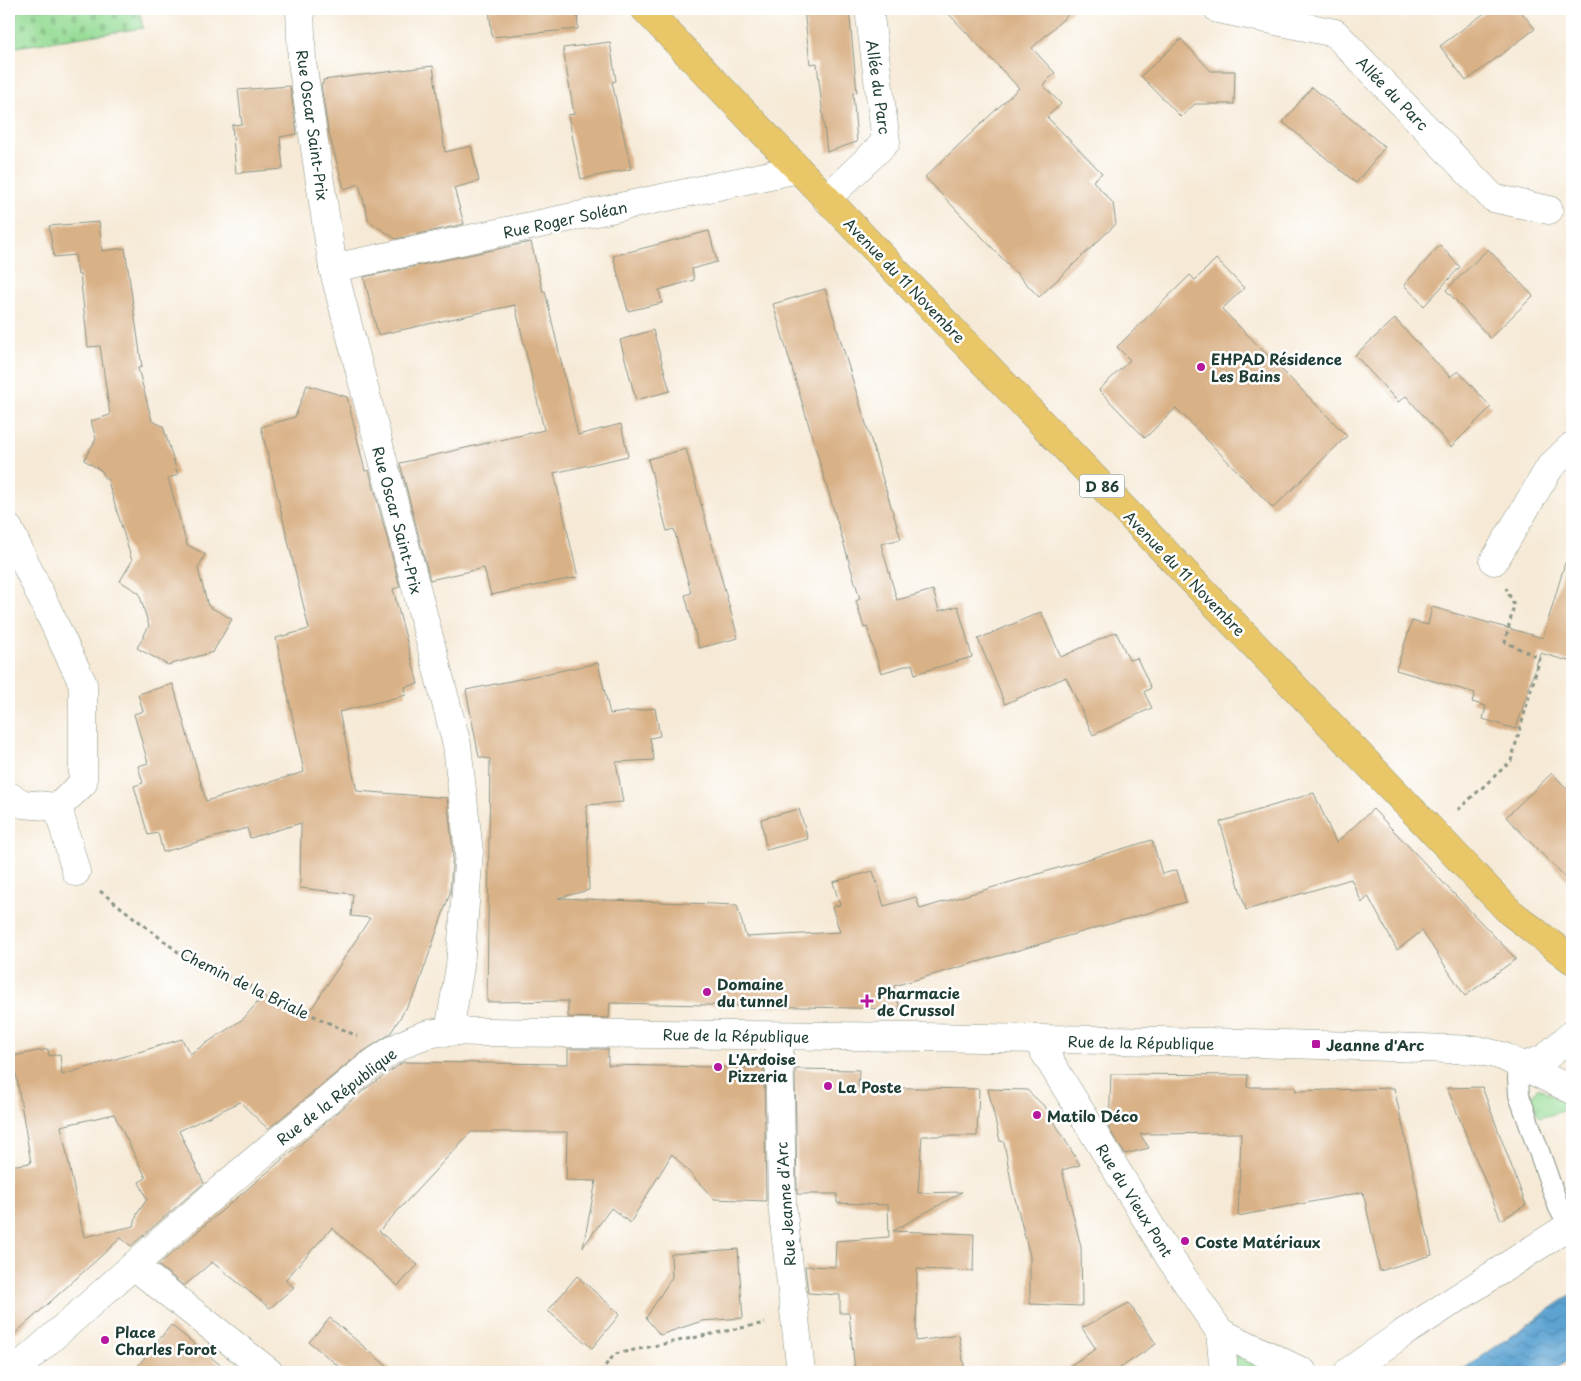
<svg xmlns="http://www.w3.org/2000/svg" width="1581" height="1381" font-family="'Playpen Sans',sans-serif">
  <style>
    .grass { fill: url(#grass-tufts); stroke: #5a8c64 }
    .cemetery { fill: url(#cemetery-stones); stroke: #5a8c64 }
    .water { fill: url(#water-waves); stroke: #3e7083 }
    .building { fill: #d9b186; fill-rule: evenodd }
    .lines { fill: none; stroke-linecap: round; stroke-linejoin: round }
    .service-casing { stroke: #8a9486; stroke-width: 22 }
    .minor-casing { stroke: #8a9486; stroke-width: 29 }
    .tertiary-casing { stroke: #8a9486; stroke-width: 29 }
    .primary-casing { stroke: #8a9486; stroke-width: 29 }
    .path { stroke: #8a9486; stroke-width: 3; stroke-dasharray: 4 4; stroke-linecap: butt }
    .service { stroke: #fff; stroke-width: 20 }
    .minor { stroke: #fff; stroke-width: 28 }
    .tertiary { stroke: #fff; stroke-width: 28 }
    .primary { stroke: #e9c769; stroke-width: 28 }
    .poi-dot { fill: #b5179e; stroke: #fff; stroke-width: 2 }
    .labels { text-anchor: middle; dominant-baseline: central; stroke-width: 5; stroke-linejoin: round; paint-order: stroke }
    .shield { fill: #fff; stroke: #627771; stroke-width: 1 }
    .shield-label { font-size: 14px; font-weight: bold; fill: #1f3d34 }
    .street-label { font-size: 15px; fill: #1f3d34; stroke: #fff }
    .poi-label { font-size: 15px; font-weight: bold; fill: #1f3d34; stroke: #fff; text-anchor: start }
  </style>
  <defs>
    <pattern id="grass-tufts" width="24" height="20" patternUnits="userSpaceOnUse" patternTransform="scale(1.25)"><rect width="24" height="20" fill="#95db95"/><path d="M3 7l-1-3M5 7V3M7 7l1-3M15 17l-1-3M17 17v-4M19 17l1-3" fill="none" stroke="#80bd81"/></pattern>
    <pattern id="cemetery-stones" width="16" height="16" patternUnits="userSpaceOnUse" patternTransform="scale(1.25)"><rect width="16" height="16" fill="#95db95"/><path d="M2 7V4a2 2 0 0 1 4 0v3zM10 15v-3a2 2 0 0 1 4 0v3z" fill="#80bd81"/></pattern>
    <pattern id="water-waves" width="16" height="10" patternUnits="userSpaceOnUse" patternTransform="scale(1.25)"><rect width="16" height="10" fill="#5ca3d2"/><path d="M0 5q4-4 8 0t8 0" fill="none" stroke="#4b86ab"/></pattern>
  </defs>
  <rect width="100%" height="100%" fill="#fff"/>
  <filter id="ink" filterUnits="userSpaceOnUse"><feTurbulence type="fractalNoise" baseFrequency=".02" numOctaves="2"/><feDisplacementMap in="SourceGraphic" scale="10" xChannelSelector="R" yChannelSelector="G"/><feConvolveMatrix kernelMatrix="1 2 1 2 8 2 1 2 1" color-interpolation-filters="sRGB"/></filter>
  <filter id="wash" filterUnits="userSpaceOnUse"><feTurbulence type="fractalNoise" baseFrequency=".0096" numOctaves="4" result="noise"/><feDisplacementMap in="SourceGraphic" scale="20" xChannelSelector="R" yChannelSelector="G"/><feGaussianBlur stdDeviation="1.12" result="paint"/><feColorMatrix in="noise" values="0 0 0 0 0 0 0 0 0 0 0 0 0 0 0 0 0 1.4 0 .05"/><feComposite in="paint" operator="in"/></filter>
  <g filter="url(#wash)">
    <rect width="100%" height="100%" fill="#f6ead7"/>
    <g class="grass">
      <polygon points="1538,1087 1572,1106 1572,1131 1565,1110 1541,1118 1538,1115 1531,1097"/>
      <polygon points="1232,1352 1280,1372 1231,1372"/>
    </g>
    <polygon class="cemetery" points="9,9 139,9 143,28 9,48"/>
    <polygon class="water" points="1572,1294 1572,1357 1552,1372 1459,1372"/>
    <g id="blocks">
      <g class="building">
        <polygon points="489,9 577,9 578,29 492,37"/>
        <polygon points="804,9 849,9 857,92 853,93 857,142 827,152 817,63 810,64"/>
        <polygon points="944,9 1074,9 1032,48 1055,73 1043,85 1061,104 1047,117 1102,173 1093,181 1113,203 1116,224 1039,297 925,177 1019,88"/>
        <polygon points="1490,9 1519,9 1535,29 1466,81 1440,46"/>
        <polygon points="1181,39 1211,71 1235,71 1234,104 1195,104 1181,117 1141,76"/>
        <polygon points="610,42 616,81 612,82 631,169 581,179 568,115 574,114 563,48"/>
        <polygon points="433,66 445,152 471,146 479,181 454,188 464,224 396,239 369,221 359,184 344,189 328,130 321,84 323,84 323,80"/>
        <polygon points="290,86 297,134 280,137 283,169 236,173 232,125 242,124 238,90"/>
        <polygon points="1312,87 1385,147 1356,183 1283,122"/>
        <polygon points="99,222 102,251 125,248 142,367 138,368 152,421 163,426 178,475 168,478 187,545 205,554 198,569 208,606 232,619 213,652 168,665 137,648 149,626 139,593 120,581 132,561 107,478 105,479 102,471 84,460 96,439 91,421 110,415 100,346 88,347 80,274 78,275 75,255 54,257 49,226"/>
        <polygon points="709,231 717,262 692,269 694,280 659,290 662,303 628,311 613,256"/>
        <polygon points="531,242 543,292 545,291 578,435 621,424 628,456 554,473 578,577 491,595 484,568 430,580 400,463 544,430 515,305 378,335 364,277"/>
        <polygon points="1440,245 1460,267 1424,306 1404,285"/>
        <polygon points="1488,249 1533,296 1490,338 1446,290"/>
        <polygon points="1216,259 1244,288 1222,309 1347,436 1273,508 1176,408 1145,438 1099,390 1130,360 1117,347 1190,275 1195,280"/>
        <polygon points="825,289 901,539 881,544 897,600 933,590 939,611 958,606 972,657 915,674 912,664 881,673 867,627 864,628 856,601 860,599 773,304"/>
        <polygon points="1395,319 1450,377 1458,371 1491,407 1451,447 1406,396 1398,402 1355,355"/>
        <polygon points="653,330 670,391 636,400 620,340"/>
        <path d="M307,385L347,397L365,471L369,470L400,587L393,589L418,684L405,687L406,695L339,712L357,791L447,798L453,852L450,893L416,992L390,1034L358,1055L268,1129L240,1102L179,1131L204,1183L131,1246L121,1238L9,1339V1166L31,1163L13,1056L48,1049L49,1056L60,1054L62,1075L182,1039L190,1054L243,1019L263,996L307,1016L370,918L351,916L353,894L300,888L301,823L250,838L247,828L163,852L158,833L148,835L134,786L143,783L138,766L148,763L134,714L143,711L138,694L173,684L206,801L304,772L276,638L309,629L261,427L295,417ZM114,1114L146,1178L139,1182L147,1199L137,1214L134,1226L84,1237L61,1126Z"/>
        <polygon points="686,449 738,638 699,648 685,595 691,593 674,529 667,531 648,459"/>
        <polygon points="1565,563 1572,564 1572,662 1540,653 1516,729 1483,719 1486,706 1472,702 1475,693 1396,670 1412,621 1428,625 1432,607 1543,638"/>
        <polygon points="1041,612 1061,657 1116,632 1129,660 1137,658 1151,688 1144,692 1152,708 1093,735 1066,677 1005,704 978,639"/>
        <polygon points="598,663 610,714 655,708 660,736 650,738 654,760 616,762 623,802 587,805 589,890 558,898 737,905 746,937 840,932 832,907 840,905 833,882 873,871 884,906 916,897 920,909 1152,840 1162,874 1177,870 1186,902 894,986 900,1009 610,1003 609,1018 568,1017 568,1001 487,1002 490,759 479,757 466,690"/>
        <polygon points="1552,773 1572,794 1572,885 1506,817"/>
        <polygon points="1314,793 1336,843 1373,809 1516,959 1465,996 1422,931 1397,950 1368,896 1362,903 1351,879 1246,910 1220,822"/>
        <polygon points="799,809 808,839 766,850 761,819"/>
        <polygon points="568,1049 608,1049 608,1065 764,1068 766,1201 714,1199 672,1154 630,1223 611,1208 583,1247 596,1181 566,1180 567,1132 471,1132 379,1231 418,1265 398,1286 332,1228 285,1280 294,1287 270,1308 212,1262 184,1286 158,1265 364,1090 403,1062 568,1064"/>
        <polygon points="795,1069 859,1070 858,1087 979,1089 977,1136 922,1136 918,1193 962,1192 893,1231 974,1234 973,1271 917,1269 916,1341 959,1335 965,1372 855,1372 849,1313 840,1313 840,1295 808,1293 805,1266 835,1267 836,1241 889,1237 888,1205 837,1203 837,1194 797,1194"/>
        <polygon points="1111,1074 1248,1075 1247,1087 1295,1087 1296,1091 1394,1088 1432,1255 1380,1271 1363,1192 1238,1216 1241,1133 1140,1134 1149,1148 1125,1154 1109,1129"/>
        <polygon points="1482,1087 1526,1205 1501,1220 1447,1088"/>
        <polygon points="988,1089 1027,1090 1046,1108 1080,1165 1062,1170 1081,1247 1082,1306 1030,1304 1030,1256 1012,1187 1004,1142 1000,1141"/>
        <polygon points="738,1249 743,1318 702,1321 660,1335 646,1318 672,1277 671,1254"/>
        <polygon points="577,1276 620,1314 592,1348 548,1311"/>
        <polygon points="1129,1303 1156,1344 1114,1372 1060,1372 1096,1349 1082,1328"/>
        <polygon points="330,1318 350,1335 394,1372 346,1372 309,1342"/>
        <polygon points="171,1325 229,1372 133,1372"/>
      </g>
    </g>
  </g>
  <g filter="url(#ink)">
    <use href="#blocks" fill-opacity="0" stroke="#8a9486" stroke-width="1"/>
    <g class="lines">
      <defs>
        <polyline id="service" points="1522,1067 1518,1078 1519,1095 1559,1208 1571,1225"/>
        <g id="minor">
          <polyline points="1218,9 1335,33 1493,198 1549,210"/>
          <polyline points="826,199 886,142 869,9"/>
          <polyline points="333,268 798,169"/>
          <polyline points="9,529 83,684 83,783 58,807"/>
          <polyline points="1494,561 1550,467 1572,446"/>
          <polyline points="9,796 23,804 58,807 76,872"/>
          <polyline points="779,1036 782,1204 801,1372"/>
          <polyline points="1037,1040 1170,1258 1220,1332 1224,1372"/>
          <polyline points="134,1266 269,1372"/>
          <polyline points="1220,1332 1303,1372"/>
        </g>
        <g id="tertiary">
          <polyline points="300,9 302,62 333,268 457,745 469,852 460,966 449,1032"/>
          <polyline points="1522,1067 1545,1058 1572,1034"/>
          <path d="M13,1372C114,1284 212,1193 316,1110C349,1083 384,1048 425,1035C445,1029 469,1032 489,1032C819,1036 1148,1038 1478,1050L1502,1056L1572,1090"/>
          <polyline points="1348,1372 1402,1334 1572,1224"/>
        </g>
        <polyline id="primary" points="645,9 1510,912 1572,960"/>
      </defs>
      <use href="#service" class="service-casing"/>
      <use href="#minor" class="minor-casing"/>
      <use href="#tertiary" class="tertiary-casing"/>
      <use href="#primary" class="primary-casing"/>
      <g class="path">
        <polyline points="1458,810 1511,761 1540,658 1505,642 1514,605 1506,588"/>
        <polyline points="100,891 182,955 357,1036"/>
        <polyline points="600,1372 615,1354 765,1323"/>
      </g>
      <use href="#service" class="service"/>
      <use href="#minor" class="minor"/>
      <use href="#tertiary" class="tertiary"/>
      <use href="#primary" class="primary"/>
    </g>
  </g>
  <g class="poi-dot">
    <circle cx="1201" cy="367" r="5"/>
    <circle cx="707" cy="992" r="5"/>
    <path d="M864.5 993.5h5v5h5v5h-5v5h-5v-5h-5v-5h5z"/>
    <rect x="1311" y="1039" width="10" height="10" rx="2.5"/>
    <circle cx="718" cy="1067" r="5"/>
    <circle cx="828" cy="1086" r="5"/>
    <circle cx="1037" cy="1115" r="5"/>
    <circle cx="1185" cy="1241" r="5"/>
    <circle cx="105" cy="1340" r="5"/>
  </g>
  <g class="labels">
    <rect class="shield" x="1079.5" y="474.5" width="45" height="23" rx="4"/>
    <g class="shield-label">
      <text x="1102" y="486">D 86</text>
    </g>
    <g class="street-label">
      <text transform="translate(879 87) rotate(82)">Allée du Parc</text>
      <text transform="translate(1393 93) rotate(46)">Allée du Parc</text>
      <text transform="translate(313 125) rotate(82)">Rue Oscar Saint-Prix</text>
      <text transform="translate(565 219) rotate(-12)">Rue Roger Soléan</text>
      <text transform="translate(905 280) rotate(46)">Avenue du 11 Novembre</text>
      <text transform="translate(398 520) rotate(75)">Rue Oscar Saint-Prix</text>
      <text transform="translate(1185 573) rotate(46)">Avenue du 11 Novembre</text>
      <text transform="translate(245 983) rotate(26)">Chemin de la Briale</text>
      <text transform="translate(736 1035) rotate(1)">Rue de la République</text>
      <text transform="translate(1141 1042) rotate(1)">Rue de la République</text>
      <text transform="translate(336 1096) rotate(-38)">Rue de la République</text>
      <text transform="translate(1135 1200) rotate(58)">Rue du Vieux Pont</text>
      <text transform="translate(785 1204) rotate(-94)">Rue Jeanne d'Arc</text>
    </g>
    <g class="poi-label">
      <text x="1211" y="358">EHPAD Résidence<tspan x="1211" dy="17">Les Bains</tspan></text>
      <text x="717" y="983">Domaine<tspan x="717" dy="17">du tunnel</tspan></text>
      <text x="877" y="992">Pharmacie<tspan x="877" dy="17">de Crussol</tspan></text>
      <text x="1326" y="1044">Jeanne d'Arc</text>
      <text x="728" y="1058">L'Ardoise<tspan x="728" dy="17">Pizzeria</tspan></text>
      <text x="838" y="1086">La Poste</text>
      <text x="1047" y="1115">Matilo Déco</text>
      <text x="1195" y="1241">Coste Matériaux</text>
      <text x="115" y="1331">Place<tspan x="115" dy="17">Charles Forot</tspan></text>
    </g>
  </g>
  <rect width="1581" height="1381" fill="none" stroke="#fff" stroke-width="30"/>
</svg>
